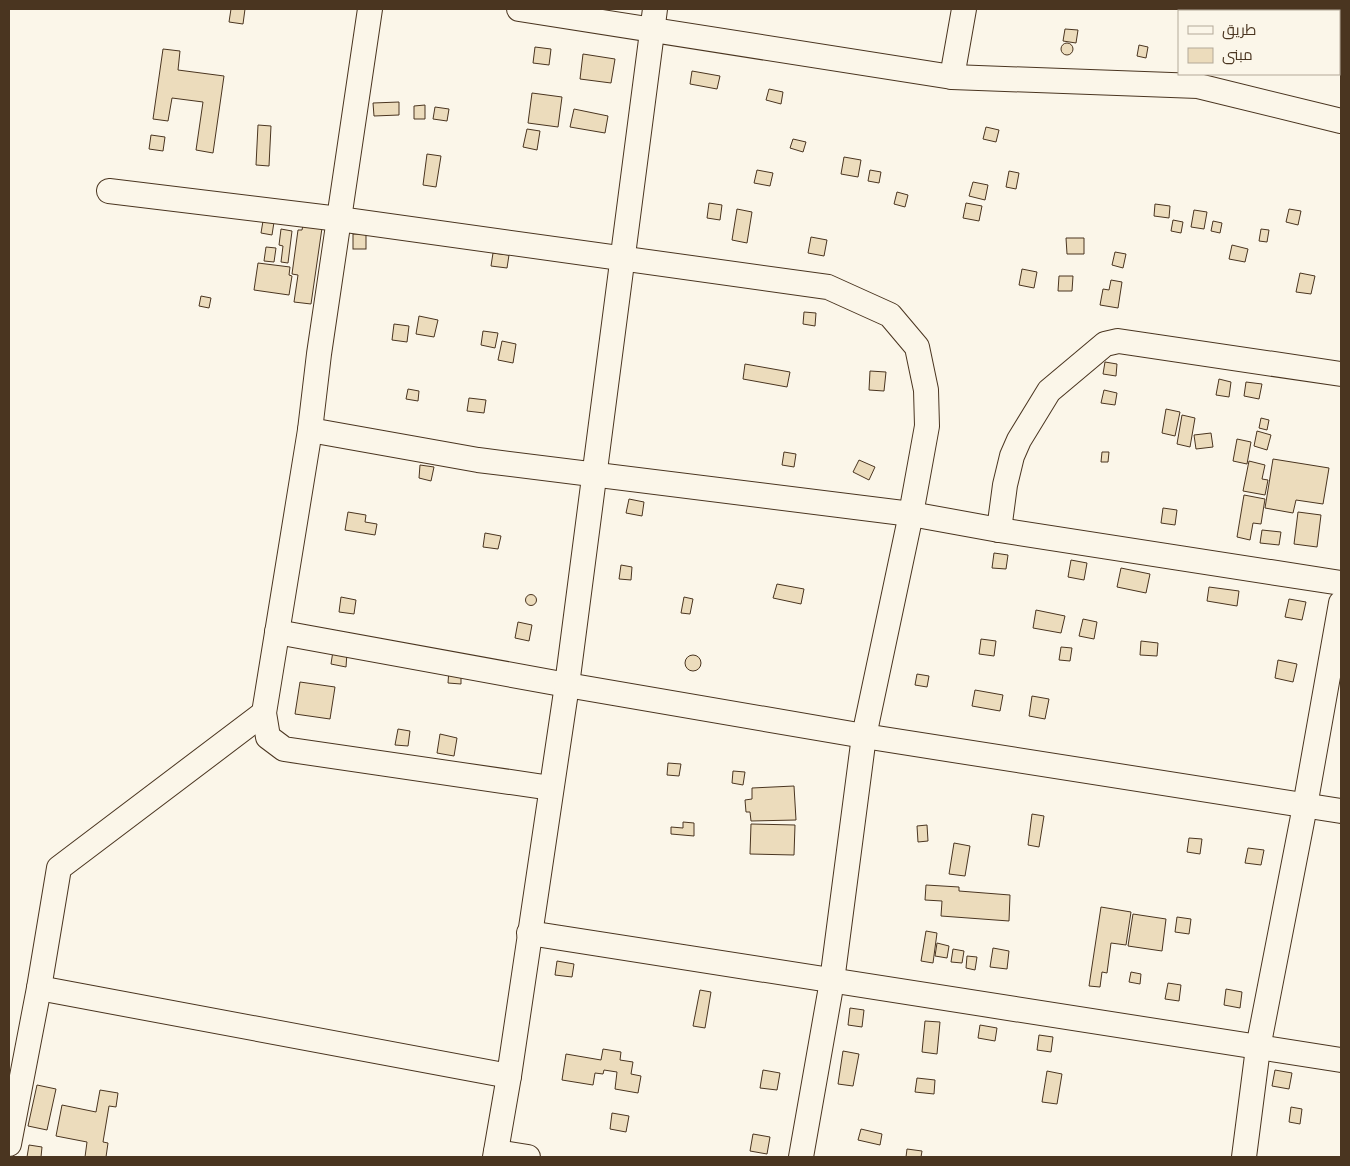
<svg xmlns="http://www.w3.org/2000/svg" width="1350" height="1166" font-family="'Crimson Pro',Cairo,serif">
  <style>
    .building { fill: #ecdcbc; stroke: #4a3520 }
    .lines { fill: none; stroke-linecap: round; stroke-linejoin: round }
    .street-casing { stroke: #4a3520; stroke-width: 26 }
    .street { stroke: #fbf6e9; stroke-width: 24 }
  </style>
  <rect width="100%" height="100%" fill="#fbf6e9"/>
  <g class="building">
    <polygon points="231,9 245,9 243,24 229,22"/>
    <polygon points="1255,9 1341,9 1341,40 1339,41 1339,11 1256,11"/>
    <polygon points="1065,29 1078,30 1076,43 1063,41"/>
    <circle cx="1067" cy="49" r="6"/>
    <polygon points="1139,45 1148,47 1146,58 1137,56"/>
    <polygon points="535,47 551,49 549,65 533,63"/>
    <polygon points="163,49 180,51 178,70 224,76 213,153 196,150 203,102 172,98 168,121 153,119"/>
    <polygon points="583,54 615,59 611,83 580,79"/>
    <polygon points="692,71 720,76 717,89 690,84"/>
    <polygon points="769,89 783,92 781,104 766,100"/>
    <polygon points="532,93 562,97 558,127 528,123"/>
    <polygon points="399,102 399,115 374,116 373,103"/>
    <polygon points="425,105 425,119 414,119 414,106"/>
    <polygon points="435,107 449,109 447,121 433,119"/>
    <polygon points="574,109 608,116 605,133 570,127"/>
    <polygon points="258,125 271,126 269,166 256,165"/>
    <polygon points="986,127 999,130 996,142 983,139"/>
    <polygon points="527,129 540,131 537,150 523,147"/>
    <polygon points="151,135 165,137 163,151 149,149"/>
    <polygon points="793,139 806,142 803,152 790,148"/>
    <polygon points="427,154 441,156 436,187 423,185"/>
    <polygon points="844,157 861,160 858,177 841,174"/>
    <polygon points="757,170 773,173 770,186 754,183"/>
    <polygon points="870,170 881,172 879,183 868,181"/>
    <polygon points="1009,171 1019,173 1016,189 1006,187"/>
    <polygon points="973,182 988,185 985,200 969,196"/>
    <polygon points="897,192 908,195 905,207 894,204"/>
    <polygon points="709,203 722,205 720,220 707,218"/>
    <polygon points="966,203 982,206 979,221 963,218"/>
    <polygon points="1155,204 1170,206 1169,218 1154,216"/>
    <polygon points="737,209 752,212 747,243 732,240"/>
    <polygon points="1289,209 1301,211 1298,225 1286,222"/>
    <polygon points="1194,210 1207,212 1204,229 1191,227"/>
    <polygon points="1173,220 1183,222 1181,233 1171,231"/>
    <polygon points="263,221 274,222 272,235 261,233"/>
    <polygon points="1213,221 1222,223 1220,233 1211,231"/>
    <polygon points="303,225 322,228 311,304 294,302 298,275 292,274 298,230 302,230"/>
    <polygon points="281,229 292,231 288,263 281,262 283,246 279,245"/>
    <polygon points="1261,229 1269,230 1267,242 1259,241"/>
    <rect x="353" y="234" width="13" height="15"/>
    <polygon points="811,237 827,240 824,256 808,253"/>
    <polygon points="1066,238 1084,238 1084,254 1067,254"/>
    <polygon points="1232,245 1248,249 1245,262 1229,259"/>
    <polygon points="266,247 276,248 274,262 264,261"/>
    <polygon points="1115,252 1126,254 1123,268 1112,265"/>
    <polygon points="493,253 509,255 507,268 491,266"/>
    <polygon points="258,263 290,267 289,275 292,276 289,295 254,290"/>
    <polygon points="1022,269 1037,272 1034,288 1019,285"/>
    <polygon points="1300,273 1315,276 1311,294 1296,292"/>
    <polygon points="1059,276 1073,276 1072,291 1058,291"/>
    <polygon points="1111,280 1122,282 1118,308 1100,305 1103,289 1109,290"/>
    <polygon points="201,296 211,298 209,308 199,306"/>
    <polygon points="804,312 816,313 815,326 803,324"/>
    <polygon points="419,316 438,320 434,337 416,334"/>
    <polygon points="394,324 409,326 407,342 392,340"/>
    <polygon points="483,331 498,333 495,348 481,345"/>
    <polygon points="502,341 516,344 513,363 498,360"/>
    <polygon points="1105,362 1117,364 1116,376 1103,374"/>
    <polygon points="745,364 790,372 787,387 743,379"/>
    <polygon points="870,371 886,372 884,391 869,390"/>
    <polygon points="1219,379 1231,382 1229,397 1216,395"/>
    <polygon points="1246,382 1262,384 1259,399 1244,396"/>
    <polygon points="408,389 419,391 418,401 406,399"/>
    <polygon points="1104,390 1117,393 1115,405 1101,403"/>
    <polygon points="469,398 486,400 484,413 467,411"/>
    <polygon points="1166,409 1180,412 1175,436 1162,433"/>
    <polygon points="1182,415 1195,418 1190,447 1177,444"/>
    <polygon points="1261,418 1269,420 1267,430 1259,428"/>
    <polygon points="1257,431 1271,435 1267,450 1254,446"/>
    <polygon points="1211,433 1213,447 1196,449 1194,435"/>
    <polygon points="1237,439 1251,442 1247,464 1233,461"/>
    <polygon points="784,452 796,454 794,467 782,465"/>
    <polygon points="1102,452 1109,452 1108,462 1101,462"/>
    <polygon points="1273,459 1329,468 1323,504 1296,500 1293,513 1265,508"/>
    <polygon points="859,460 875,467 869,480 853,472"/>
    <polygon points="1249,461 1265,465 1262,479 1268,480 1265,495 1243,491"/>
    <polygon points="420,465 434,467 431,481 419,478"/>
    <polygon points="1244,495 1265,499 1261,524 1253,523 1250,540 1237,537"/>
    <polygon points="629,499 644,502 642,516 626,513"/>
    <polygon points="1163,508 1177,510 1175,525 1161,523"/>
    <polygon points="348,512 366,515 365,522 377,524 375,535 345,530"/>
    <polygon points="1298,512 1321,515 1317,547 1294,544"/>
    <polygon points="1262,530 1281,532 1279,545 1260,543"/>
    <polygon points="485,533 501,536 498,549 483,547"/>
    <polygon points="994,553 1008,555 1006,569 992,568"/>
    <polygon points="1071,560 1087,563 1084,580 1068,577"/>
    <polygon points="621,565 632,567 631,580 619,579"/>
    <polygon points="1121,568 1150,574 1146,593 1117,587"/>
    <polygon points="777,584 804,589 801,604 773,598"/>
    <polygon points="1209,587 1239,591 1237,606 1207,601"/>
    <circle cx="531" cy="600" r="5.5"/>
    <polygon points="341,597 356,600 354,614 339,612"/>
    <polygon points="684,597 693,599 690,614 681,613"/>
    <polygon points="1289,599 1306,602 1302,620 1285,617"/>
    <polygon points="1036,610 1065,616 1061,633 1033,628"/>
    <polygon points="1083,619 1097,622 1094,639 1079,636"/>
    <polygon points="518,622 532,625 529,641 515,638"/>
    <polygon points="981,639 996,641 994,656 979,654"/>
    <polygon points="1141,641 1158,643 1157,656 1140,655"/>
    <polygon points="1061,647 1072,648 1070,661 1059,660"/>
    <polygon points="333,651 347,653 346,667 331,664"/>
    <circle cx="693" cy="663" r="8"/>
    <polygon points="1278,660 1297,664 1293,682 1275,678"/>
    <polygon points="449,669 461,670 461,684 448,683"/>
    <polygon points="917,674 929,676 927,687 915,685"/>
    <polygon points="300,682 335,687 330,719 295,714"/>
    <polygon points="975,690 1003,695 1000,711 972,706"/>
    <polygon points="1032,696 1049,699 1045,719 1029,716"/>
    <polygon points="398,729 410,731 408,746 395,745"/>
    <polygon points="440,734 457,738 454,756 437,753"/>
    <polygon points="668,763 681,764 679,776 667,775"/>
    <polygon points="733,771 745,772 743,785 732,783"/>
    <polygon points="794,786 796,820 751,821 750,812 746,812 745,800 752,799 752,788"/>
    <polygon points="1032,814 1044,816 1039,847 1028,845"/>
    <polygon points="683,822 694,823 694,836 671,834 671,827 683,828"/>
    <polygon points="751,824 795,825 794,855 750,854"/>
    <polygon points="927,825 928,841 918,842 917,826"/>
    <polygon points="1189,838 1202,839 1200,854 1187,852"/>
    <polygon points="954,843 970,846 965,876 949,874"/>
    <polygon points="1248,848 1264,850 1261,865 1245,863"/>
    <polygon points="926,885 959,887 959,891 1010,895 1009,921 941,916 942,901 925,900"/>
    <polygon points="1101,907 1131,912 1126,945 1111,943 1107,973 1102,972 1100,987 1089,986"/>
    <polygon points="1133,914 1166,919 1162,951 1128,946"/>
    <polygon points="1177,917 1191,919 1189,934 1175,932"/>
    <polygon points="926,931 937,933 933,963 921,961"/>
    <polygon points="937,943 949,946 947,958 935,956"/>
    <polygon points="993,948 1009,951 1007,969 990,967"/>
    <polygon points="953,949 964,951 962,963 951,962"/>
    <polygon points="967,956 977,957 975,970 966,968"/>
    <polygon points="557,961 574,964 572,977 555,975"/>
    <polygon points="1131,972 1141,974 1140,984 1129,982"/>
    <polygon points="1168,983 1181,985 1179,1001 1165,999"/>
    <polygon points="1226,989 1242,992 1240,1008 1224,1005"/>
    <polygon points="700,990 711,992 705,1028 693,1026"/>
    <polygon points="850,1008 864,1010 862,1027 848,1025"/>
    <polygon points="925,1021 940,1022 937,1054 922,1052"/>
    <polygon points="980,1025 997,1028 995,1041 978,1038"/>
    <polygon points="1039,1035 1053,1037 1051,1052 1037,1050"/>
    <polygon points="603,1049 621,1052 620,1060 633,1062 631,1074 641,1076 638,1093 615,1089 617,1072 604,1070 603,1074 595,1073 593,1085 562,1080 566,1054 601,1060"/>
    <polygon points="843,1051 859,1054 853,1086 838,1084"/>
    <polygon points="763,1070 780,1073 777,1090 760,1088"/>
    <polygon points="1275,1070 1292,1073 1289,1089 1272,1086"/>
    <polygon points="1047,1071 1062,1074 1057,1104 1042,1102"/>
    <polygon points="917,1078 935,1080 934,1094 915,1092"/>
    <polygon points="37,1085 56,1089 47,1130 28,1126"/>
    <polygon points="100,1090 118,1093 116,1107 109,1106 103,1142 108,1143 106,1157 85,1157 87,1142 56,1136 62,1105 96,1112"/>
    <polygon points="1291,1107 1302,1109 1300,1124 1289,1122"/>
    <polygon points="612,1113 629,1116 626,1132 610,1129"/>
    <polygon points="861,1129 882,1134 880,1145 858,1140"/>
    <polygon points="753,1134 770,1137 767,1154 750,1151"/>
    <polygon points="29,1145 42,1147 41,1157 27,1157"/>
    <polygon points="907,1149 922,1151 921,1157 906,1157"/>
  </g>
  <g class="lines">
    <defs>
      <g id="street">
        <polyline points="370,9 319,354 310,430 264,713 268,737 284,749 551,788"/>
        <polyline points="519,9 952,77 1198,86 1341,121"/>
        <polyline points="952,77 964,9"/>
        <polyline points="109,191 339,219 828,287 890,315 917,347 926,390 927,426 911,514 864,736 832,981 801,1157"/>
        <polyline points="310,430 478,460 911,514 999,530 1341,583"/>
        <polyline points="999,530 1005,485 1012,456 1019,440 1049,391 1105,344 1118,341 1341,374"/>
        <polyline points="277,632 567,685 864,736 1341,811"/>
        <polyline points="529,933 1341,1060"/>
        <polyline points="39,988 509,1076"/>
        <polyline points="9,1144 39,988 59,868 264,713"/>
        <polyline points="496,1152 528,1157"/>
        <polyline points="495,1157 509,1076 567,685 655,9"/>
        <polyline points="1244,1157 1258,1048 1305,806 1341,603"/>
      </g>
    </defs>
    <use href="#street" class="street-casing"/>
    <use href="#street" class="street"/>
  </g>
  <rect width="1350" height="1166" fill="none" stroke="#4a3520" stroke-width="20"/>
  <rect x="1178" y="10" width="162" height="65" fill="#fbf6e9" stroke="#b4a999"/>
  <rect x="1188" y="26" width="25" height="8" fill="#fbf6e9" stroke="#b4a999"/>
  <text x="1222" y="35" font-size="15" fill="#4a3520">طريق</text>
  <rect x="1188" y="48" width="25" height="15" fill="#ecdcbc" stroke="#b4a999"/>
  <text x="1222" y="60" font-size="15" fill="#4a3520">مبنى</text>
</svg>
